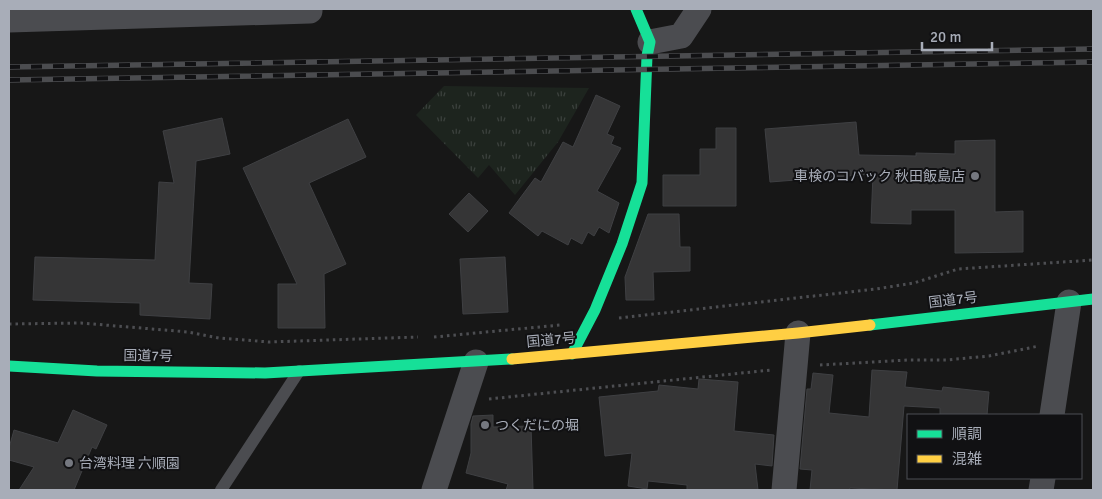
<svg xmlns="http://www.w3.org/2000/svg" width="1102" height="499" font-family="Signika,'Noto Sans JP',sans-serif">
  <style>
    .grass { fill: url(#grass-tufts) }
    .building { fill: #353536; stroke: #3f4043 }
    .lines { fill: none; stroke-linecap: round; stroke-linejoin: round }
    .path { stroke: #4d4e52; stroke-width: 3; stroke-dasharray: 2.5 4; stroke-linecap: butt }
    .lane { stroke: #4b4c50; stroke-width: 12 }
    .street { stroke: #4b4c50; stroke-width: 25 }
    .fast { stroke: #16e098; stroke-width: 11 }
    .slow { stroke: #ffcf43; stroke-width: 11 }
    .rail-casing { stroke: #4b4c4f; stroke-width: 5.5 }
    .rail { stroke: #111113; stroke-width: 4; stroke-dasharray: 11; stroke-linecap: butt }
    .poi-dot { fill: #757880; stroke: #111113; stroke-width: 2 }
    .labels { text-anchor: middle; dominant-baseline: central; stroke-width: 4; stroke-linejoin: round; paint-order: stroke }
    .poi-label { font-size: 14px; fill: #a8adb8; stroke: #111113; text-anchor: start }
    .street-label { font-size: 14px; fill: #a8adb8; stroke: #111113 }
  </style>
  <defs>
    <pattern id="grass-tufts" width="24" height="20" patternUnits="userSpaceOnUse" patternTransform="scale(1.25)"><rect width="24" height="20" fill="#1d241e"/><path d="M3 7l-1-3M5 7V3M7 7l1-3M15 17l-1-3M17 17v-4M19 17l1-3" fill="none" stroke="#3b413d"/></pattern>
  </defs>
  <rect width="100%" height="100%" fill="#171717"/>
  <polygon class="grass" points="444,86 589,88 558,142 515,195 489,165 478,178 416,115"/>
  <g class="building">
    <polygon points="596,95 620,106 607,134 614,137 611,144 621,148 597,191 619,203 609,233 599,227 594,236 588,232 582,244 571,238 568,245 542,231 538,236 509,213 535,178 541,182 563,142 573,147"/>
    <polygon points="222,118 230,154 196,161 189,283 212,284 210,319 140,315 140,303 33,300 35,257 155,260 159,182 174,183 163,131"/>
    <polygon points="348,119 366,157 309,183 346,264 324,274 325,328 278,328 278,284 297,284 243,168"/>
    <polygon points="856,122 859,155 916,156 916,153 955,154 955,141 995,140 995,212 1023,211 1023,252 955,253 955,210 911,210 911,224 871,223 873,174 770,182 765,129"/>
    <polygon points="716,128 736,128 736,206 663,206 663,175 700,175 700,149 716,149"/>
    <polygon points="469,193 488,211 468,232 449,214"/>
    <polygon points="648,214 679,214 680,247 690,247 690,271 653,272 654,300 626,300 625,277"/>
    <polygon points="505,257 508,312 463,314 460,259"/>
    <polygon points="872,370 907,372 905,387 942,391 943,387 989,392 987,415 940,415 940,408 904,406 897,490 850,488 849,490 810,490 812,470 800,469 807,389 811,389 813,373 833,375 829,413 869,417"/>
    <polygon points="699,379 738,382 734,431 774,435 772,466 755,464 758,490 687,490 687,485 648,481 647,489 628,486 632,453 605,456 599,397 658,391 659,385 698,389"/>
    <polygon points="73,410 107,425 96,449 92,447 74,490 19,490 34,467 9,460 9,448 14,430 58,443"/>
    <polygon points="493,415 493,427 531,426 533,490 506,490 508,484 466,473 471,453 471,424 473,416"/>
  </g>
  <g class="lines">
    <g class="path">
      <polyline points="619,318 876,289 914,283 958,269 1093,260"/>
      <polyline points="9,324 81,323 188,332 219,338 269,342 418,337"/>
      <polyline points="434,337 560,325"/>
      <polyline points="820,365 908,360 946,360 989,356 1039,346"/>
      <polyline points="489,399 771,370"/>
    </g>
    <polyline class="lane" points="221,490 299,371"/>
    <g class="street">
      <polyline points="9,20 310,11 310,9"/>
      <polyline points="650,42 681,36 699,9"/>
      <polyline points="1052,415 1069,302"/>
      <polyline points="434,490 476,362"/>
      <polyline points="784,490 798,333"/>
      <polyline points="1041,490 1043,478"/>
    </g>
    <g class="fast">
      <polyline points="870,325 1093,299"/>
      <polyline points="572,354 595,310 622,244 642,183 647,56 650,42 636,9"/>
      <polyline points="9,366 97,371 265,373 512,359"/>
    </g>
    <polyline class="slow" points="512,359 798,333 870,325"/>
    <defs>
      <g id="rail">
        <polyline points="9,67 1093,49"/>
        <polyline points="9,80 1093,62"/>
      </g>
    </defs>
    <use href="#rail" class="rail-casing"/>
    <use href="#rail" class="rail"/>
  </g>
  <g class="poi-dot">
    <circle cx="975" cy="176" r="5"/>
    <circle cx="485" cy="425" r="5"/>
    <circle cx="69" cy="463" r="5"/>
  </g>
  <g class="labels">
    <g class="poi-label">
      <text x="965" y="176" text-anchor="end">車検のコバック 秋田飯島店</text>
      <text x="495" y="425">つくだにの堀</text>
      <text x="79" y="463">台湾料理 六順園</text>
    </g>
    <g class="street-label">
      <text transform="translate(953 300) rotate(-7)">国道7号</text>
      <text transform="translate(551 340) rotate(-5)">国道7号</text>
      <text transform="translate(148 356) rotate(1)">国道7号</text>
    </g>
  </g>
  <rect width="1102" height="499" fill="none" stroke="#a8adb8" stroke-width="20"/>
  <rect x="907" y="414" width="175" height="65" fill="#111113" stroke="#4d4f55"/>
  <rect x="917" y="430" width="25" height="8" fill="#16e098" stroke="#4d4f55"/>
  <text x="952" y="439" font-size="15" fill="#a8adb8">順調</text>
  <rect x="917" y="455" width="25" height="8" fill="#ffcf43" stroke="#4d4f55"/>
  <text x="952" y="464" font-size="15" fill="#a8adb8">混雑</text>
  <path d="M922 42v8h70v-8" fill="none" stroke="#a8adb8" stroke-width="2.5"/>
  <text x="930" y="42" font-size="15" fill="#a8adb8" stroke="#111113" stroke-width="4" paint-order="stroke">20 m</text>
</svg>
